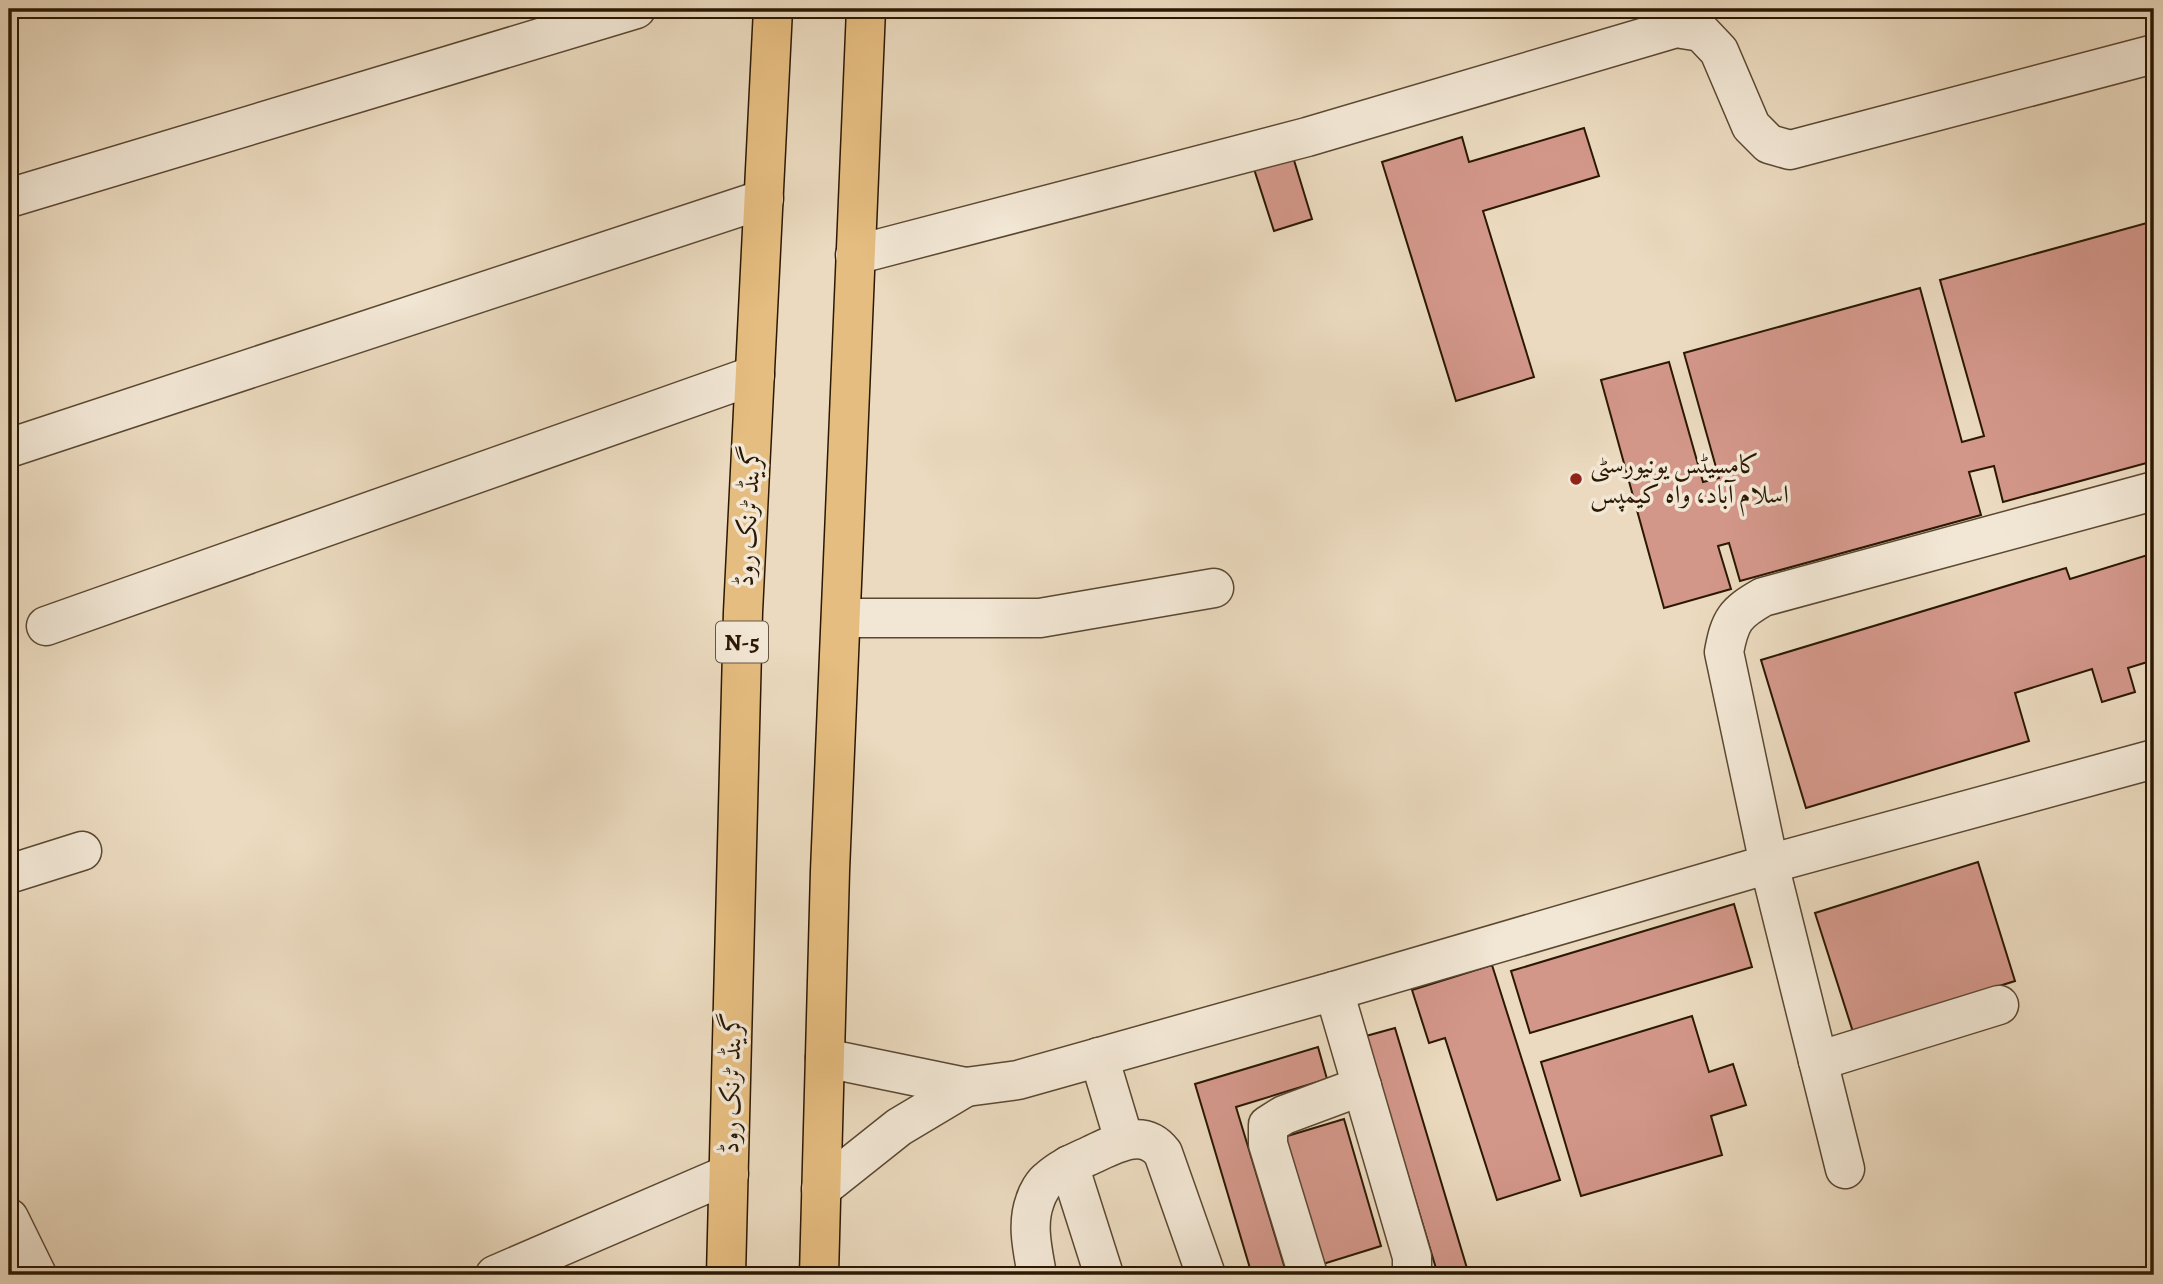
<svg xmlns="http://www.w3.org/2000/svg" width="2163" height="1284" font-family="Alegreya,Amiri,serif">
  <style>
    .building { fill: #d3978a; stroke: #2b1803; stroke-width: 2 }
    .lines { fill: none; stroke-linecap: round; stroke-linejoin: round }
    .minor-casing { stroke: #5b4832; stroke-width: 41 }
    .highway-casing { stroke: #2b1803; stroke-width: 41 }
    .minor { stroke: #f2e7d5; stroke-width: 38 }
    .highway { stroke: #e6bd80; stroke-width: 38 }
    .poi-dot { fill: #8f2418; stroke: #f2e7d5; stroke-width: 2.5 }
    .labels { text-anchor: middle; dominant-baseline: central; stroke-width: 7; stroke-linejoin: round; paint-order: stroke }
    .shield { fill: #f2e7d5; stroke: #675642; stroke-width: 2 }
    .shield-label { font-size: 24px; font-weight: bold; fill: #2b1803 }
    .poi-label { font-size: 26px; fill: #2b1803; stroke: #f2e7d5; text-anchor: start }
    .street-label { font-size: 26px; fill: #2b1803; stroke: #f2e7d5 }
  </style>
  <rect width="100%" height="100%" fill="#ebdabf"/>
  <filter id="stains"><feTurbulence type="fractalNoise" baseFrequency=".00286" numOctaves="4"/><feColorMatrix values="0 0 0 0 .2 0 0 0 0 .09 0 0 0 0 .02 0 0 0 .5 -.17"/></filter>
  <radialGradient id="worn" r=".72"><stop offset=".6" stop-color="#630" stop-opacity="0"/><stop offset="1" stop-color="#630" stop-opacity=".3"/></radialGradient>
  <g class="building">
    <polygon points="1584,128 1599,176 1483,211 1534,377 1456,401 1382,162 1462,137 1469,162"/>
    <polygon points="1293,157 1312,219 1274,231 1254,169"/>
    <polygon points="2154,221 2154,461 2003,502 1994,466 1969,472 1981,515 1740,581 1729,543 1718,546 1731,589 1664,608 1601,380 1669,362 1703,482 1719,478 1684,353 1920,288 1962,442 1984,436 1940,280"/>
    <polygon points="2154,553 2154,660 2128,668 2135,692 2102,702 2092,669 2015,693 2029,741 1806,808 1761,660 2066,568 2070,579"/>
    <polygon points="1978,862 2015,981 1853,1032 1815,913"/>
    <polygon points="1734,904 1752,967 1530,1033 1511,971"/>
    <polygon points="1492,965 1560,1180 1497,1200 1445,1038 1429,1043 1412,990"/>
    <polygon points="1692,1016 1709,1072 1733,1064 1746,1105 1711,1116 1722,1155 1581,1196 1541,1062"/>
    <polygon points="1395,1028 1469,1275 1438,1275 1366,1036"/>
    <polygon points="1318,1047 1327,1079 1236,1107 1287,1275 1252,1275 1195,1084"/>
    <polygon points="1344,1119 1381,1246 1323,1264 1284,1137"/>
  </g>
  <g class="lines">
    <defs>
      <g id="minor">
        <polyline points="9,198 636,9"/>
        <polyline points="855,255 1307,137 1676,28 1701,32 1719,51 1751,126 1769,144 1790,150 2154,54"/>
        <polyline points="9,448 764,199"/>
        <polyline points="841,618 1040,618 1214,588"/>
        <polyline points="46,626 755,375"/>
        <polyline points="9,874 82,851"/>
        <polyline points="1334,991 1412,1257 1412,1273 1410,1275"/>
        <polyline points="1099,1057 1124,1140"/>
        <polyline points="825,1058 966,1087 1018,1080 1334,991 1769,864 2154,759"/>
        <polyline points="1818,1061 1999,1005"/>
        <polyline points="1069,1165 1104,1275"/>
        <path d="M1845,1169L1769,864L1724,652C1730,620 1735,613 1763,597L2154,491"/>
        <polyline points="821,1189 899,1127 966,1087"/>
        <polyline points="9,1218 37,1275"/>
        <polyline points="495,1275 729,1174"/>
        <path d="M1037,1275C1033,1251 1026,1225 1035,1201C1037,1194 1043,1183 1049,1179C1061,1168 1076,1162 1091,1155C1115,1144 1143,1127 1163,1153L1206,1275"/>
        <polyline points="1308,1275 1268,1144 1268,1125 1284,1115 1362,1086"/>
      </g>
      <g id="highway">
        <polyline points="726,1275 743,612 773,9"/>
        <polyline points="819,1275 830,871 866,9"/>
      </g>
    </defs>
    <use href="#minor" class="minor-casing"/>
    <use href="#highway" class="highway-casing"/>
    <use href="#minor" class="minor"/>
    <use href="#highway" class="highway"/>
  </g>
  <circle class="poi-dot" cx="1576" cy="479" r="7"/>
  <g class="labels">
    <rect class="shield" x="716" y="621.5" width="52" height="41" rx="5"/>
    <g class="shield-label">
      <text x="742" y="642">N-5</text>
    </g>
    <g class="poi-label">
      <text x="1590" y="464">کامسیٹس یونیورسٹی<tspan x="1590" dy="30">اسلام آباد، واہ کیمپس</tspan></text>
    </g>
    <g class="street-label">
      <text transform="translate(748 516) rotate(-87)">گرینڈ ٹرنک روڈ</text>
      <text transform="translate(731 1083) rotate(-89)">گرینڈ ٹرنک روڈ</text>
    </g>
  </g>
  <rect width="2163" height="1284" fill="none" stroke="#ebdabf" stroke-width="35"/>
  <rect x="10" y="10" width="2142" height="1263" fill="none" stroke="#2b1803" stroke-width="3.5"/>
  <rect x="18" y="18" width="2128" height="1249" fill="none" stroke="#2b1803" stroke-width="2"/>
  <rect width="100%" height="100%" filter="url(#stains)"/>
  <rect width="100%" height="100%" fill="url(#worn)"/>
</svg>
